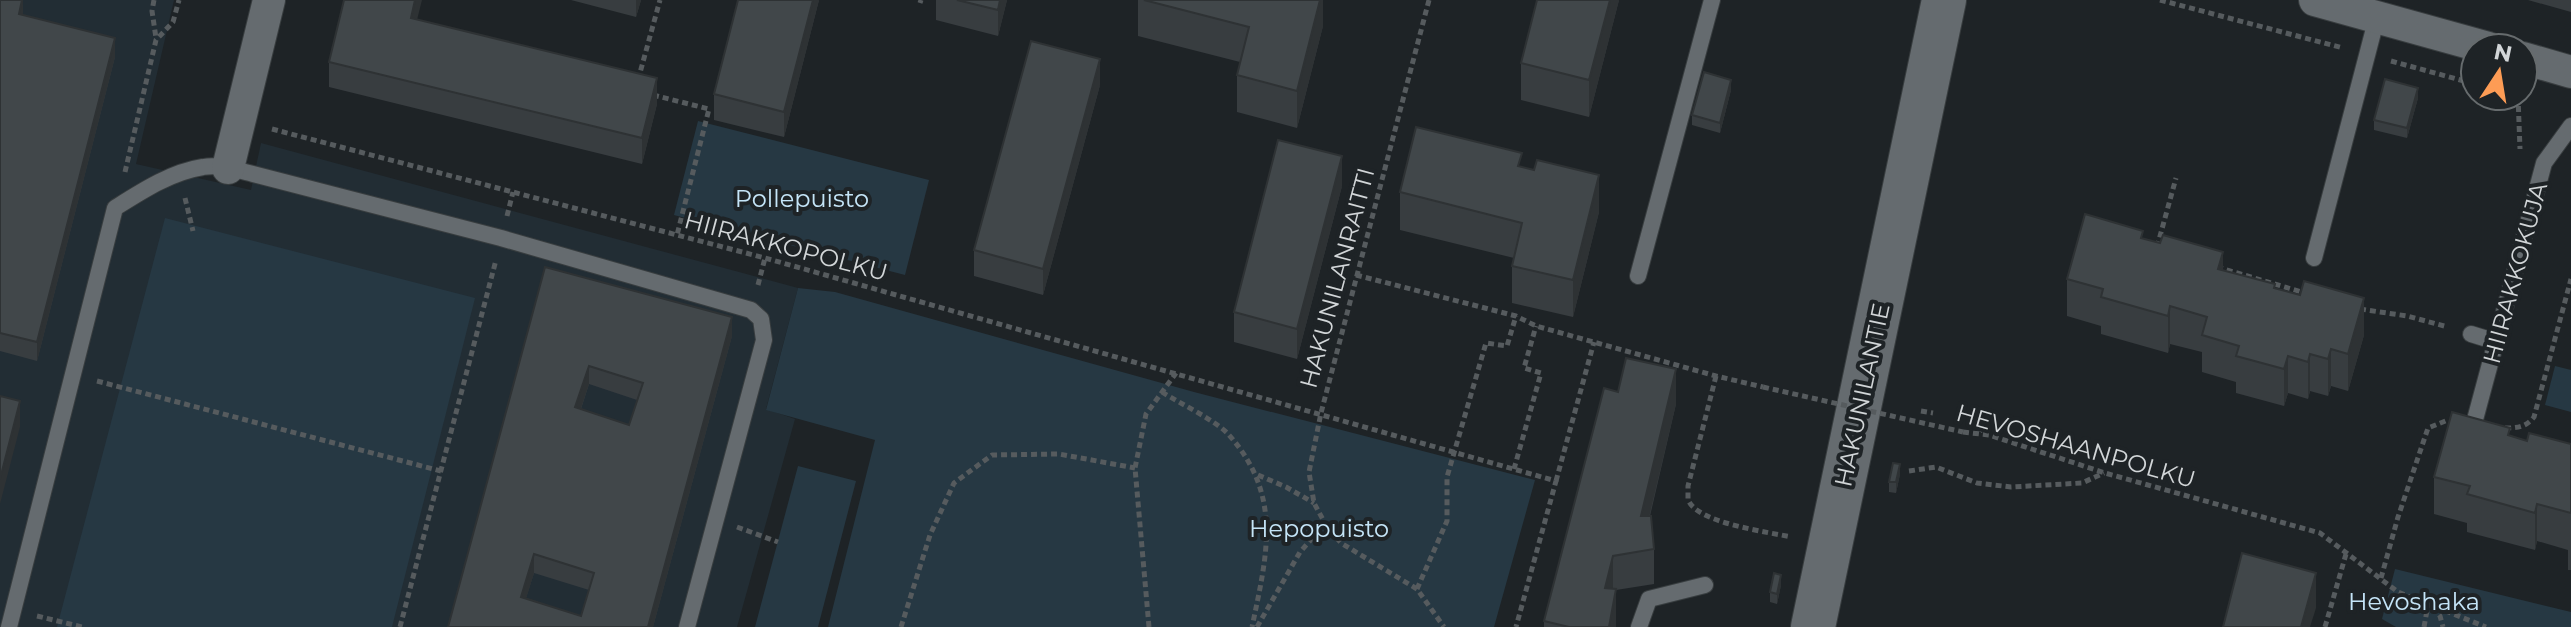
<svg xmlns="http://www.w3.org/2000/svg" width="2571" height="627" font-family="Montserrat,sans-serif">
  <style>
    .built { fill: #222d34 }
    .green { fill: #263843 }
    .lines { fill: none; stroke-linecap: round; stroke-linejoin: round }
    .lane-casing { stroke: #383d3f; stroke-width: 18 }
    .street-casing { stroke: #383d3f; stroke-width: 34 }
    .secondary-casing { stroke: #383d3f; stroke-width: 46 }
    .path { stroke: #565b5e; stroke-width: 5; stroke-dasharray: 6 4; stroke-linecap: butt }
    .lane { stroke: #656b6f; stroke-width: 16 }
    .street { stroke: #656b6f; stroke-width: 32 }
    .secondary { stroke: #656b6f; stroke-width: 44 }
    .path-bridge { stroke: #565b5e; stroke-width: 5; stroke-dasharray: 6 4; stroke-linecap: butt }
    .wall { fill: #383d40; fill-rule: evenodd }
    .shaded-wall { fill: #2e3234 }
    .building { fill: #41474a; stroke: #2e3234; stroke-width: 2; fill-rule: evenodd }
    .labels { text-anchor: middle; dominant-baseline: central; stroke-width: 8; stroke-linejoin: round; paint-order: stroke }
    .park-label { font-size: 24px; fill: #c5e5f8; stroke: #1e2326 }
    .street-label { font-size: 24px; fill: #d2d6d8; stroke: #1e2326 }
  </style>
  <rect width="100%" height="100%" fill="#1e2326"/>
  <polygon class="built" points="0,0 174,0 136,164 251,190 261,143 798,288 766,409 795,419 737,627 0,627"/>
  <g class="green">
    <polygon points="698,121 929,180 905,275 674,215"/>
    <polygon points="165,218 475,298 392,627 57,627"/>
    <polygon points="798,288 835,292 1194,392 1535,480 1494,627 828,627 875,440 766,410"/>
    <polygon points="2555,366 2571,370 2571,412 2545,405"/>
    <polygon points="798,466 856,481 818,627 755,627"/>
    <polygon points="2395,569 2571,612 2571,627 2396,627 2382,619"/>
  </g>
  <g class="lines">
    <defs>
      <g id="lane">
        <polyline points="2314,258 2377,17"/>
        <polyline points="1638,276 1712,0"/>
        <polyline points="2471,334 2497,342"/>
        <polyline points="2473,427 2544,163 2571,126"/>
        <path d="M9,627L115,208C142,191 171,172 203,167C219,164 237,170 253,174L501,238L751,310L761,319L764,340L687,627"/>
        <polyline points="1639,627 1649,599 1705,585"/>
      </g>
      <g id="street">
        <polyline points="2315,0 2488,48"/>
        <polyline points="2523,58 2571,72"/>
        <polyline points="228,168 269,0"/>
      </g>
      <polyline id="secondary" points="1813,627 1944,0"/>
    </defs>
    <use href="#lane" class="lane-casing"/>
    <use href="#street" class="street-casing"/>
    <use href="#secondary" class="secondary-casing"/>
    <g class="path">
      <polyline points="154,0 152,11 156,38"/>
      <polyline points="1429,0 1321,413 1309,472 1314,503 1327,527 1341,543 1417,589 1444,627"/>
      <polyline points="2160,0 2343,48"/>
      <polyline points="920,3 921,0"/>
      <polyline points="2391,61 2475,84"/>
      <polyline points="638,80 660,0"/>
      <polyline points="653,95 709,109 677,235"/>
      <polyline points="2518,96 2520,149"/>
      <polyline points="272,129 765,258 1556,481 1516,627"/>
      <polyline points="125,172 156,40 173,22 179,0"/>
      <polyline points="185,198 193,231"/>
      <polyline points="507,216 513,192"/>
      <polyline points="2157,247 2176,178"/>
      <polyline points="2217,267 2305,293"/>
      <polyline points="1356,275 1516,316 1536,326 1716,376 1763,387"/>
      <polyline points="758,285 765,258"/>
      <polyline points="2360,309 2407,316 2448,327"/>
      <path d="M1716,376L1688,486C1688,487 1688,498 1688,499C1695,523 1769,532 1791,537"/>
      <polyline points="97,381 441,471"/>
      <path d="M1162,392C1179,403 1217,421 1229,435C1283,496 1267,555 1252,627"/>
      <polyline points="1921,411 1933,413"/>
      <polyline points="1970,422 1988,434"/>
      <path d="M2505,428C2518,428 2526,427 2534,417L2571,279"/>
      <polyline points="1963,432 1989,435 2105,473 2320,533 2398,592 2486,627"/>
      <polyline points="1514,469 1541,373 1524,368 1536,326"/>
      <polyline points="1909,471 1936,467 1977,483 2011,487 2082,483 2104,473"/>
      <polyline points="1258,475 1286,487 1314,503"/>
      <polyline points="1556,481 1594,342"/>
      <polyline points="737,527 778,542"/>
      <polyline points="2381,578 2398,517 2428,428 2448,420"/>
      <polyline points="1417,589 1447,521 1447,477 1486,343 1507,346 1516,316"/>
      <polyline points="2433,607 2440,616 2443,627"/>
      <polyline points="37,616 82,627"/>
      <polyline points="400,627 496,260"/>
      <polyline points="901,627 930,535 954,483 992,455 1059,454 1135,468"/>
      <polyline points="1149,627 1135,468 1146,414 1176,373"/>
      <polyline points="1257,627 1300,552 1325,524"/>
      <polyline points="2325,627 2346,554"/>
      <polyline points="2424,627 2428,605"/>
    </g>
    <use href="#lane" class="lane"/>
    <use href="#street" class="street"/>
    <use href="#secondary" class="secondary"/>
    <polyline class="path-bridge" points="1763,387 1963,432"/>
  </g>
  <g class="wall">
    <polygon points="0,0 23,0 23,15 115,57 37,361 0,351"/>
    <polygon points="571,0 641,0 636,17"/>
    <polygon points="819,0 784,137 714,120 714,94"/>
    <polygon points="936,0 1007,0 998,36 936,20"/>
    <polygon points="1138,0 1323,0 1323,26 1297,128 1237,112 1237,75 1240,62 1138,36"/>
    <polygon points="1619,0 1589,117 1521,100 1521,63"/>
    <polygon points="2528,0 2571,0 2571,12"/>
    <polygon points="417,20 657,104 642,164 329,87 329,62"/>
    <polygon points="1100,85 1043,295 974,276 974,250"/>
    <polygon points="1731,90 1720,133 1692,125 1692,115"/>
    <polygon points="2418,98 2407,138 2374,130 2374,120"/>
    <polygon points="1522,167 1599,212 1573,317 1512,303 1512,266 1514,258 1400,230 1400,192"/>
    <polygon points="1342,186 1297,359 1234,342 1234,312"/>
    <polygon points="2143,239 2223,270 2275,288 2364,335 2348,391 2331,386 2328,396 2310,391 2308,399 2288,393 2284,406 2236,393 2236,382 2202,372 2202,352 2170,344 2168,353 2101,334 2101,326 2067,316 2067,279"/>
    <path d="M545,267L732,336L653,627H448ZM589,384L637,400L629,425L581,409ZM534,573L589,590L581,616L526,598Z"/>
    <polygon points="1618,392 1676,404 1650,516 1654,549 1654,584 1616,590 1616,627 1544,627 1544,621"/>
    <polygon points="2510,436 2527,441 2571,444 2571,570 2568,570 2568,550 2537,541 2535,550 2467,532 2467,523 2434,514 2434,477"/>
    <polygon points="1900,474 1896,493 1889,492 1889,482"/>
    <polygon points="1781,585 1777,604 1770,602 1770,592"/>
  </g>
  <g class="shaded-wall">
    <polygon points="22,0 23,0 23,14 19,14"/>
    <polygon points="415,0 422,0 411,44 411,18"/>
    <polygon points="636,0 641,0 636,17"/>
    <polygon points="813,0 819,0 784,137 784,112"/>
    <polygon points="1000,0 1007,0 998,36 998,10"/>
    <polygon points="1320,0 1323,0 1323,26 1297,128 1297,91"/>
    <polygon points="1610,0 1619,0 1589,117 1589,80"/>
    <polygon points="115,38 115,57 37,361 37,342"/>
    <polygon points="1100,59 1100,85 1043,295 1043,269"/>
    <polygon points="657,78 657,104 642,164 642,138"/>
    <polygon points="1731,80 1731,90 1720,133 1720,123"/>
    <polygon points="2418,88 2418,98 2407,138 2407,128"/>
    <polygon points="1342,156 1342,186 1297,359 1297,329"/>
    <polygon points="1599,175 1599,212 1573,317 1573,280"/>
    <polygon points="2223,252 2223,289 2218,269"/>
    <polygon points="2364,298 2364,335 2348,391 2348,354"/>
    <polygon points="2170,306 2170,344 2168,353 2168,316"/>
    <polygon points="732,317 732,336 653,627 648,627"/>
    <polygon points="2331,349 2331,386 2328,396 2328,359"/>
    <polygon points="2310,354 2310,391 2308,399 2308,362"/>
    <polygon points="2288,356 2288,393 2284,406 2284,369"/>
    <polygon points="589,366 589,384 575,426 575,407"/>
    <polygon points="1676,369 1676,404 1641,551 1641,516"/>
    <polygon points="20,401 20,427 0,504 0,479"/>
    <polygon points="1900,464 1900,474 1896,493 1896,482"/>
    <polygon points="2537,504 2537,541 2535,550 2535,513"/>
    <polygon points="534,554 534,573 521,615 521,597"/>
    <polygon points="1613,556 1613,591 1605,588"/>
    <polygon points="2316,573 2316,608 2310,627 2301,627"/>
    <polygon points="1781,575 1781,585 1777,604 1777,594"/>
    <polygon points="1616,589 1616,627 1609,627"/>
  </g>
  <g class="building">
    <polygon points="0,0 22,0 19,14 115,38 37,342 0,333"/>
    <polygon points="344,0 415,0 411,18 657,78 642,138 329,62"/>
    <polygon points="738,0 813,0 784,112 714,94"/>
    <polygon points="957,0 1000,0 998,10"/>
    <polygon points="1144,0 1320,0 1297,91 1237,75 1249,27"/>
    <polygon points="1537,0 1610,0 1589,80 1521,63"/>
    <polygon points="1031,41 1100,59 1043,269 974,250"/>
    <polygon points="1704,72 1731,80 1720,123 1692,115"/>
    <polygon points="2385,79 2418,88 2407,128 2374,120"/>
    <polygon points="1416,127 1522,153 1518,166 1534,170 1537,160 1599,175 1573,280 1512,266 1522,223 1400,192"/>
    <polygon points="1278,140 1342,156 1297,329 1234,312"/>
    <polygon points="2085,214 2143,231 2141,238 2160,243 2163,235 2223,252 2218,269 2275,284 2274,288 2300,295 2304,281 2364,298 2348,354 2331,349 2328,359 2310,354 2308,362 2288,356 2284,369 2236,356 2239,346 2202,335 2207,317 2170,306 2168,316 2101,297 2103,289 2067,279"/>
    <path d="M545,267L732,317L648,627H448ZM589,366L643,383L629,425L575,407ZM534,554L594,573L581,616L521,597Z"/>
    <polygon points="1626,358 1676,369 1641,516 1651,516 1654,549 1613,556 1605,588 1616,589 1609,627 1569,627 1544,621 1604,388 1618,392"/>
    <polygon points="0,396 20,401 0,479"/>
    <polygon points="2452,412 2510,428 2508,435 2527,441 2529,433 2571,444 2571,513 2537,504 2535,513 2467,494 2470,486 2434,477"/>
    <polygon points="1893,463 1900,464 1896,482 1889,482"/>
    <polygon points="2242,553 2316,573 2301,627 2223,627"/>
    <polygon points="1774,573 1781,575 1777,594 1770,592"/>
  </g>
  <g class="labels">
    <g class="park-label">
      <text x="802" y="198">Pollepuisto</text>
      <text x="1319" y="528">Hepopuisto</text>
      <text x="2414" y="601">Hevoshaka</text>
    </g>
    <g class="street-label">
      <text transform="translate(786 246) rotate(15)">HIIRAKKOPOLKU</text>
      <text transform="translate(2515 273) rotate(-75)">HIIRAKKOKUJA</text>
      <text transform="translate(1337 278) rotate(-75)">HAKUNILANRAITTI</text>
      <text transform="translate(1862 395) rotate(-78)">HAKUNILANTIE</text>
      <text transform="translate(2076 446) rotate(16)">HEVOSHAANPOLKU</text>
    </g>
  </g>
  <g transform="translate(2499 72) rotate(12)"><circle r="38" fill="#1e2326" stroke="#666b6d" stroke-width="2"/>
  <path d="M0-6L14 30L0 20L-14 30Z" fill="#fd9c55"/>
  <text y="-12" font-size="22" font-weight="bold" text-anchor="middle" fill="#d2d6d8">N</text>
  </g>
</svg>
